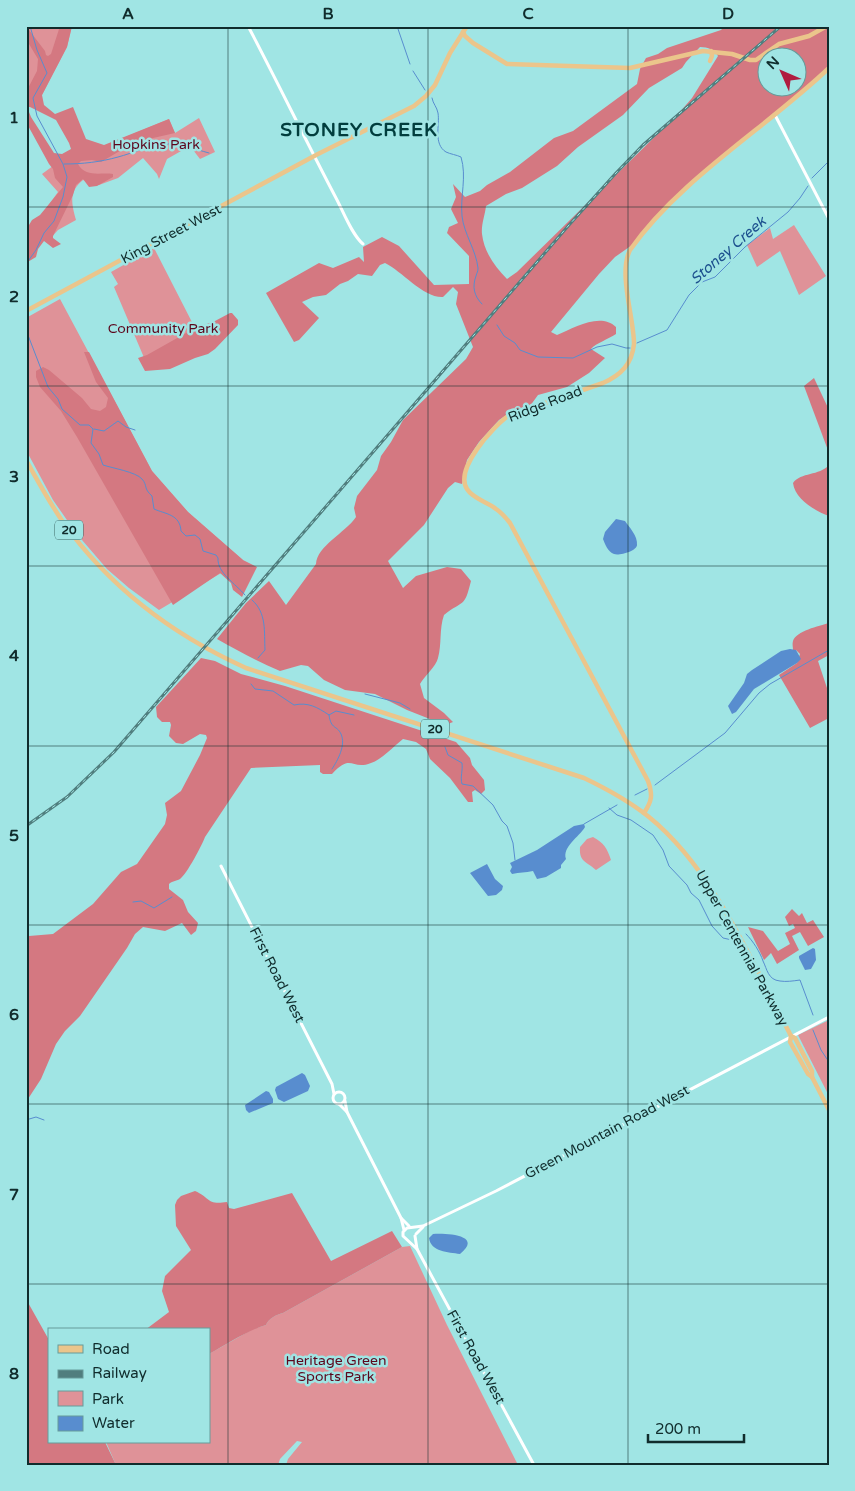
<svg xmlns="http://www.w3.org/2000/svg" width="855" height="1491" font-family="'Varela Round',sans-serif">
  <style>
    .green { fill: #df9298 }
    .forest { fill: #d47881; fill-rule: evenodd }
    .water { fill: #588dcf }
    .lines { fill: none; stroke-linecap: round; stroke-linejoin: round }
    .stream { stroke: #588dcf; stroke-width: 1 }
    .minor { stroke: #fff; stroke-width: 3 }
    .major { stroke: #ebc58b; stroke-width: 4.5 }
    .rail-casing { stroke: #507e7e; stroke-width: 3 }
    .rail { stroke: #a0e5e4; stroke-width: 1; stroke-dasharray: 4; stroke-linecap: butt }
    .grid { fill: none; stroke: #102c2c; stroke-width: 1; stroke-opacity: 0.55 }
    .labels { text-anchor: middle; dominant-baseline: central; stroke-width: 5; stroke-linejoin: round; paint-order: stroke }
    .shield { fill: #a0e5e4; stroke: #3b6463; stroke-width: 1 }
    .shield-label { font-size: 12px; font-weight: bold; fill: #102c2c }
    .park-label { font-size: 14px; fill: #5c061c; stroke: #a0e5e4 }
    .street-label { font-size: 14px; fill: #102c2c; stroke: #a0e5e4 }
    .water-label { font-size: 15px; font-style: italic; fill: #1c508e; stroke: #a0e5e4 }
    .district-label { font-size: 19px; font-weight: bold; letter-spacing: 1px; fill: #013d3d; stroke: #a0e5e4 }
    .neatline { fill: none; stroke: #102c2c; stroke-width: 2 }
    .grid-label { font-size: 16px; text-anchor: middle; font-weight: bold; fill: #102c2c }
  </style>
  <rect width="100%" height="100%" fill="#a0e5e4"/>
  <g class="green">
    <polygon points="26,26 72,26 67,47 42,95 26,104"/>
    <path d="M199,118L215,152L200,159L190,146L167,159L159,179L157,174L143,158L118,178L99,185L83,180C68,192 72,204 76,220L58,230L49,240L27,235L58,192L42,174L72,152L82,155L169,119L175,133Z"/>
    <polygon points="794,225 826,276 799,295 780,251 757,267 747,245 770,228 773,239"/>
    <polygon points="154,248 195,328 148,367 114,287 118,284 111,272"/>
    <polygon points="60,299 152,471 188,512 243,560 159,610 129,588 107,569 76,533 53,500 26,450 26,318"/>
    <path d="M593,837C604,843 607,848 611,860L596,870C586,861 579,862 580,847L587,839Z"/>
    <polygon points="829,1020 829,1096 798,1035"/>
    <path d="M410,1246L447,1325L518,1465H286L288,1459L302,1442L297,1441L280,1459L278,1465H116L106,1442H209V1354L253,1329L266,1325C269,1318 276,1315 283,1313L402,1247Z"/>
  </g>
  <g class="forest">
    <path d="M26,26L45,51L46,55L48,56L51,54L60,26H72L67,47L42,95L44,105L55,114L73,107L86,139L104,145L169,119L175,133L140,141L130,145L101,162L92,160L81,161L78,164C86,178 100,172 113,174V177L97,186L89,187L83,179L76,185L73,195L53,236V238L61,244L53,248L44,241L38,249L36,257L26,263V230L32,220L40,215L63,187L55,178L53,169L49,164L26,122V92L37,71L38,59L29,44ZM27,107H30L56,120L69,143L71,149L62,154L54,153L31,117Z"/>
    <path d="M725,26H829V68L682,191L635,243L615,257L599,274L551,332L557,335C574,328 600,312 616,327V334C609,339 596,343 591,349L605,358L589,373L567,387L538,395L530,406L505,416L499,420L479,442L467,460L462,484L455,482L448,488L424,525L388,561L403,588L416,576L447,567L461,569L471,581C464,609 464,599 444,615C439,629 442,644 438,658C436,667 425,675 420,684L424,698L444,713L453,722L445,725L407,710L375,694L345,690L324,680L308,666L301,665L280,671C259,662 238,651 217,639L246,603L269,581L286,605L316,564C317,546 345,533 356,517L354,508L357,496L377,470L381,456L391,442L403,420L466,359L473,347L456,304L458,292L453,287L443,297C423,298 402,271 385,263L380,265L372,276L358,274L348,281L340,284L326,295L313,297L302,302L319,318L299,340L294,342L266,293L319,263L333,268L359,257L364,262L363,247L382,237L399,246L434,285L469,284V256L447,233L449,227L458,223L451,209L456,197L453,184L465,197L480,191L487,185L510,172L554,138L573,131L637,84L640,69L646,58L658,54L667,48L721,30ZM700,47C708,47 715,50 718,56L692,98L679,113L517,272L507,279C495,267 484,252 482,234C481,225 485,215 486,206L506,194L522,188L557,166L578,147L623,115L649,88L682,68L686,62ZM768,58H798V88H768Z"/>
    <polygon points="230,313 232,313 238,320 238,325 215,349 208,354 195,358 170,369 145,371 138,358 147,355 195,328 215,321"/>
    <polygon points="84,352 89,352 152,471 188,512 243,560 257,567 242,597 233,590 231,583 220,573 173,605 77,437 61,411 40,387 36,377 36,371 43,367 49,370 82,398 91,409 100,411 106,407 108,398 96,382"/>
    <polygon points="814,378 829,410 829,453 804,386"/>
    <path d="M829,465V516C815,511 795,499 793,483C801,472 819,476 829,465Z"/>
    <path d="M829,623V655L818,661L829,694V718L810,728L779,675L797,663L800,654L796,650H793C793,647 792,644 793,641C796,631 819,626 829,623Z"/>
    <path d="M201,658L215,661L241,674L285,686L456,742L470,758L472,765L484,780L485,790L481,794L475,790L472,792L473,802H468L450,778L430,759L426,749L416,742L403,739C394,746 381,760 371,763C351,771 352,752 332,774H323L320,772V765L251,768L205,837C202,845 187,874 180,879C176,881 172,881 169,884V889L183,900L188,912L198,923L196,931L191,935L182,923L165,931L143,927L135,934L127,948L80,1016L65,1031L56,1044L41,1079L26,1102V944L29,936L53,934L93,904L121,872L137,864L165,824L167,815L165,803L181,791L200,755L207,738L206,735L200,734L183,744L176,743L169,736L171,725L170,722H162L157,717L156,707Z"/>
    <polygon points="792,909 799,916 802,913 807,923 813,920 824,937 808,946 800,932 792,936 799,950 777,964 771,953 764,960 748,927 763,931 778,951 790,944 785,933 795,928 793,924 789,926 785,917"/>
    <path d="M195,1191C211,1198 206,1205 227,1202L229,1208L234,1209L292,1193L331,1261L392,1231L402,1247L283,1313C276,1315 269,1318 266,1325C246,1331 228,1344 209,1354V1330H145L169,1312L162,1291L165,1276L191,1250L176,1226L175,1205L177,1200L181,1196Z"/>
    <polygon points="26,1299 49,1340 49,1442 105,1442 116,1465 26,1465"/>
  </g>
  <g class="water">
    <path d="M616,519L625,521C629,527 638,536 637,545C637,551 619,556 614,554C608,552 605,544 603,539L605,532Z"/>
    <polygon points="790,649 796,650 801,659 797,663 754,689 736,712 732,714 728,706 744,683 747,674 752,670 781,651"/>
    <path d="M584,824L585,827C579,837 562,847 566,859L561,865V868L546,877L537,879L533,871C525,873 520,872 512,874L510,871L512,867L510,863L537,850L574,826Z"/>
    <polygon points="487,864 495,879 503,886 502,890 496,895 488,896 470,873"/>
    <polygon points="813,948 815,949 816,960 811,969 805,970 799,958 799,956"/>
    <polygon points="302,1073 305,1075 310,1086 308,1091 284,1102 278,1099 275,1090 276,1087"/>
    <polygon points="266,1091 269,1092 273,1099 273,1103 249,1113 246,1110 245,1105"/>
    <path d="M433,1234C446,1233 484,1235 460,1254C448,1252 431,1252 429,1238Z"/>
  </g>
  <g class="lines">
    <g class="stream">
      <polyline points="397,26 410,64"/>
      <polyline points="413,71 425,90"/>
      <path d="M432,98C433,104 437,107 438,113C440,125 433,144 446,152C450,154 457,155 461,157C467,177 460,196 462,216C464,234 476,250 478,268C478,272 477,272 476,276C472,287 474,296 482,304"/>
      <path d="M64,164C83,164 100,162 118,157C133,153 148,146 163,144C179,143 194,149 209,153"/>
      <polyline points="812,178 829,161"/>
      <polyline points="26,264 36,250 44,233 54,221 63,197 67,177 63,164 37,116 33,98 47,73 37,50 30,26"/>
      <polyline points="497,325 504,336 515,343 520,350 538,357 573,358 597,347 612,344 626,348 630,348"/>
      <path d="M26,330L48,387L58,399L62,409L80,425H89L93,429L91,443L99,454L103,465C112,468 136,472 142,479C148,486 143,488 152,496L154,509C165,514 180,514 181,531L186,536L195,535L200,539L203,551L216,555L218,558C217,573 236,584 245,595"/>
      <polyline points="637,343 667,330 689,295 702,282 715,277 745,247 788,212 800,198 808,186"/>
      <polyline points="94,429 104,431 118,421 126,427 135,430"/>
      <path d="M252,600C267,613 264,632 265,650L258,658"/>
      <path d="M251,684L255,689L273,691L294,705C308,702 317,707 329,715L336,711L354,715"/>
      <polyline points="365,694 400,703 410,709"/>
      <path d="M329,715C331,730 337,725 341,734C346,745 338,760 332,769"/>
      <path d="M445,747L448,755L462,763C463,770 460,777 462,784L473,786L493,805L502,821L507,826L513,843L515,860"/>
      <polyline points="655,785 725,733 759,693 770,684 829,650"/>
      <polyline points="635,795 647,789"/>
      <polyline points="609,808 617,815 631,820 653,835 663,850 669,866 687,885 691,893 699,900 712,926 723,938 732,940"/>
      <polyline points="584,824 617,805"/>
      <polyline points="133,902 141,901 154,908 172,897"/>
      <path d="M746,934C753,941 760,952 763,961C767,969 768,980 780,981C786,982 793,981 800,980L813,1015"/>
      <polyline points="813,1030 821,1050 829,1062"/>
      <polyline points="26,1120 36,1117 44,1120"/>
    </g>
    <g class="minor">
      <path d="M248,26C278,83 306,141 336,198C343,211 352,235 363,244"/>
      <polyline points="775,115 829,219"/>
      <polyline points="221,866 332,1084 334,1094"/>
      <circle cx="339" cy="1098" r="6"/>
      <polyline points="345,1101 347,1112 401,1218 404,1230"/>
      <polyline points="339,1104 347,1112"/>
      <polyline points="401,1218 409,1226"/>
      <polyline points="416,1234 423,1227"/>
      <polyline points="415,1236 417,1249 534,1465"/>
      <polyline points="417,1249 403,1236 403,1232 407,1228 423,1226 496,1191 829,1017"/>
    </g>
    <g class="major">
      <polyline points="463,32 465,36 473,43 507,64 630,68 703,51 732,54 750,60 756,60 779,44 809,36 827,26"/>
      <polyline points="710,61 712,56 711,51"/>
      <polyline points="26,311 318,154 414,106 426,96 435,85 450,53 467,26"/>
      <path d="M26,460C38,481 49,502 63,522C110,588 173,635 246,668L584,778C607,789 629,801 649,817C713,869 751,960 789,1032L791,1036L790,1042L808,1074L812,1077L829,1110"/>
      <path d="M644,813C652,801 653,795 648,781L510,523C506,518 502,513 496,509C488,502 473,499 467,489C454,469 493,427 508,416L603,383C621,375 632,364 634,344C634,318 618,273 630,250C680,179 766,128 829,68"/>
      <polyline points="791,1036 795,1038 812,1071 812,1077"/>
    </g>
    <defs>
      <polyline id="rail" points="26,826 67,797 114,752 569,225 616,173 643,145 781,26"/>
    </defs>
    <use href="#rail" class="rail-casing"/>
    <use href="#rail" class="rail"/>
  </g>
  <path class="grid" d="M228,26V1465M428,26V1465M628,26V1465M26,207H829M26,386H829M26,566H829M26,746H829M26,925H829M26,1104H829M26,1284H829"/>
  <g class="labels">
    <g class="shield">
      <rect x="55" y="520.5" width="28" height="19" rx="4"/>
      <rect x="421" y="719.5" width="28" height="19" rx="4"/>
    </g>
    <g class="shield-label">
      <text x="69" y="530">20</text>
      <text x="435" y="729">20</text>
    </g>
    <g class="park-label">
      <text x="156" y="144">Hopkins Park</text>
      <text x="163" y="328">Community Park</text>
      <text x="336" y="1360">Heritage Green<tspan x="336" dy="16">Sports Park</tspan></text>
    </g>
    <g class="street-label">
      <text transform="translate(171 234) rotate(-28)">King Street West</text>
      <text transform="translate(545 404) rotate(-21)">Ridge Road</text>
      <text transform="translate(742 948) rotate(61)">Upper Centennial Parkway</text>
      <text transform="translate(277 975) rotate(63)">First Road West</text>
      <text transform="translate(607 1132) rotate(-28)">Green Mountain Road West</text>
      <text transform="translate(476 1357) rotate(61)">First Road West</text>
    </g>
    <g class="water-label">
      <text transform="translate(728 250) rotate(-41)">Stoney Creek</text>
    </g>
    <g class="district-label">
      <text x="359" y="130">STONEY CREEK</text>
    </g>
  </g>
  <rect width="855" height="1491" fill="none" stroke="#a0e5e4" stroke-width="55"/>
  <rect x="48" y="1328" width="162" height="115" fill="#a0e5e4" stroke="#669b9a"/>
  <rect x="58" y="1345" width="25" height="8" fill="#ebc58b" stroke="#669b9a"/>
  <text x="92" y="1354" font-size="15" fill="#102c2c">Road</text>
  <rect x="58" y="1370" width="25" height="8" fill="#507e7e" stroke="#669b9a"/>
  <text x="92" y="1378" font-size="15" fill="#102c2c">Railway</text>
  <rect x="58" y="1391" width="25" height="15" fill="#df9298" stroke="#669b9a"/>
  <text x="92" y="1404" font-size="15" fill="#102c2c">Park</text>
  <rect x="58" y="1416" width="25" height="15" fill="#588dcf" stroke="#669b9a"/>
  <text x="92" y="1428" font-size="15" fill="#102c2c">Water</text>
  <g transform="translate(782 72) rotate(315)"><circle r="24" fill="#a0e5e4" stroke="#669b9a"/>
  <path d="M0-4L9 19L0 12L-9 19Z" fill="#b01c3f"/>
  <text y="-8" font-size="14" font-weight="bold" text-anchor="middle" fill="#102c2c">N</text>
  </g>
  <path d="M648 1434v8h96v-8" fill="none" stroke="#102c2c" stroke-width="2.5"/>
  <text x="655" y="1434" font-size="15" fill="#102c2c" stroke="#a0e5e4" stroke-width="4" paint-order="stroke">200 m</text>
  <rect x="28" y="28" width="800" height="1436" class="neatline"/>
  <g class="grid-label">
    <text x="128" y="19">A</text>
    <text x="328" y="19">B</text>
    <text x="528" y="19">C</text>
    <text x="728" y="19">D</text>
    <text x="14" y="123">1</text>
    <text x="14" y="302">2</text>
    <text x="14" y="482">3</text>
    <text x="14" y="661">4</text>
    <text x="14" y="841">5</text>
    <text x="14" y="1020">6</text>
    <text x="14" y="1200">7</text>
    <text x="14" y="1379">8</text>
  </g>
</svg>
